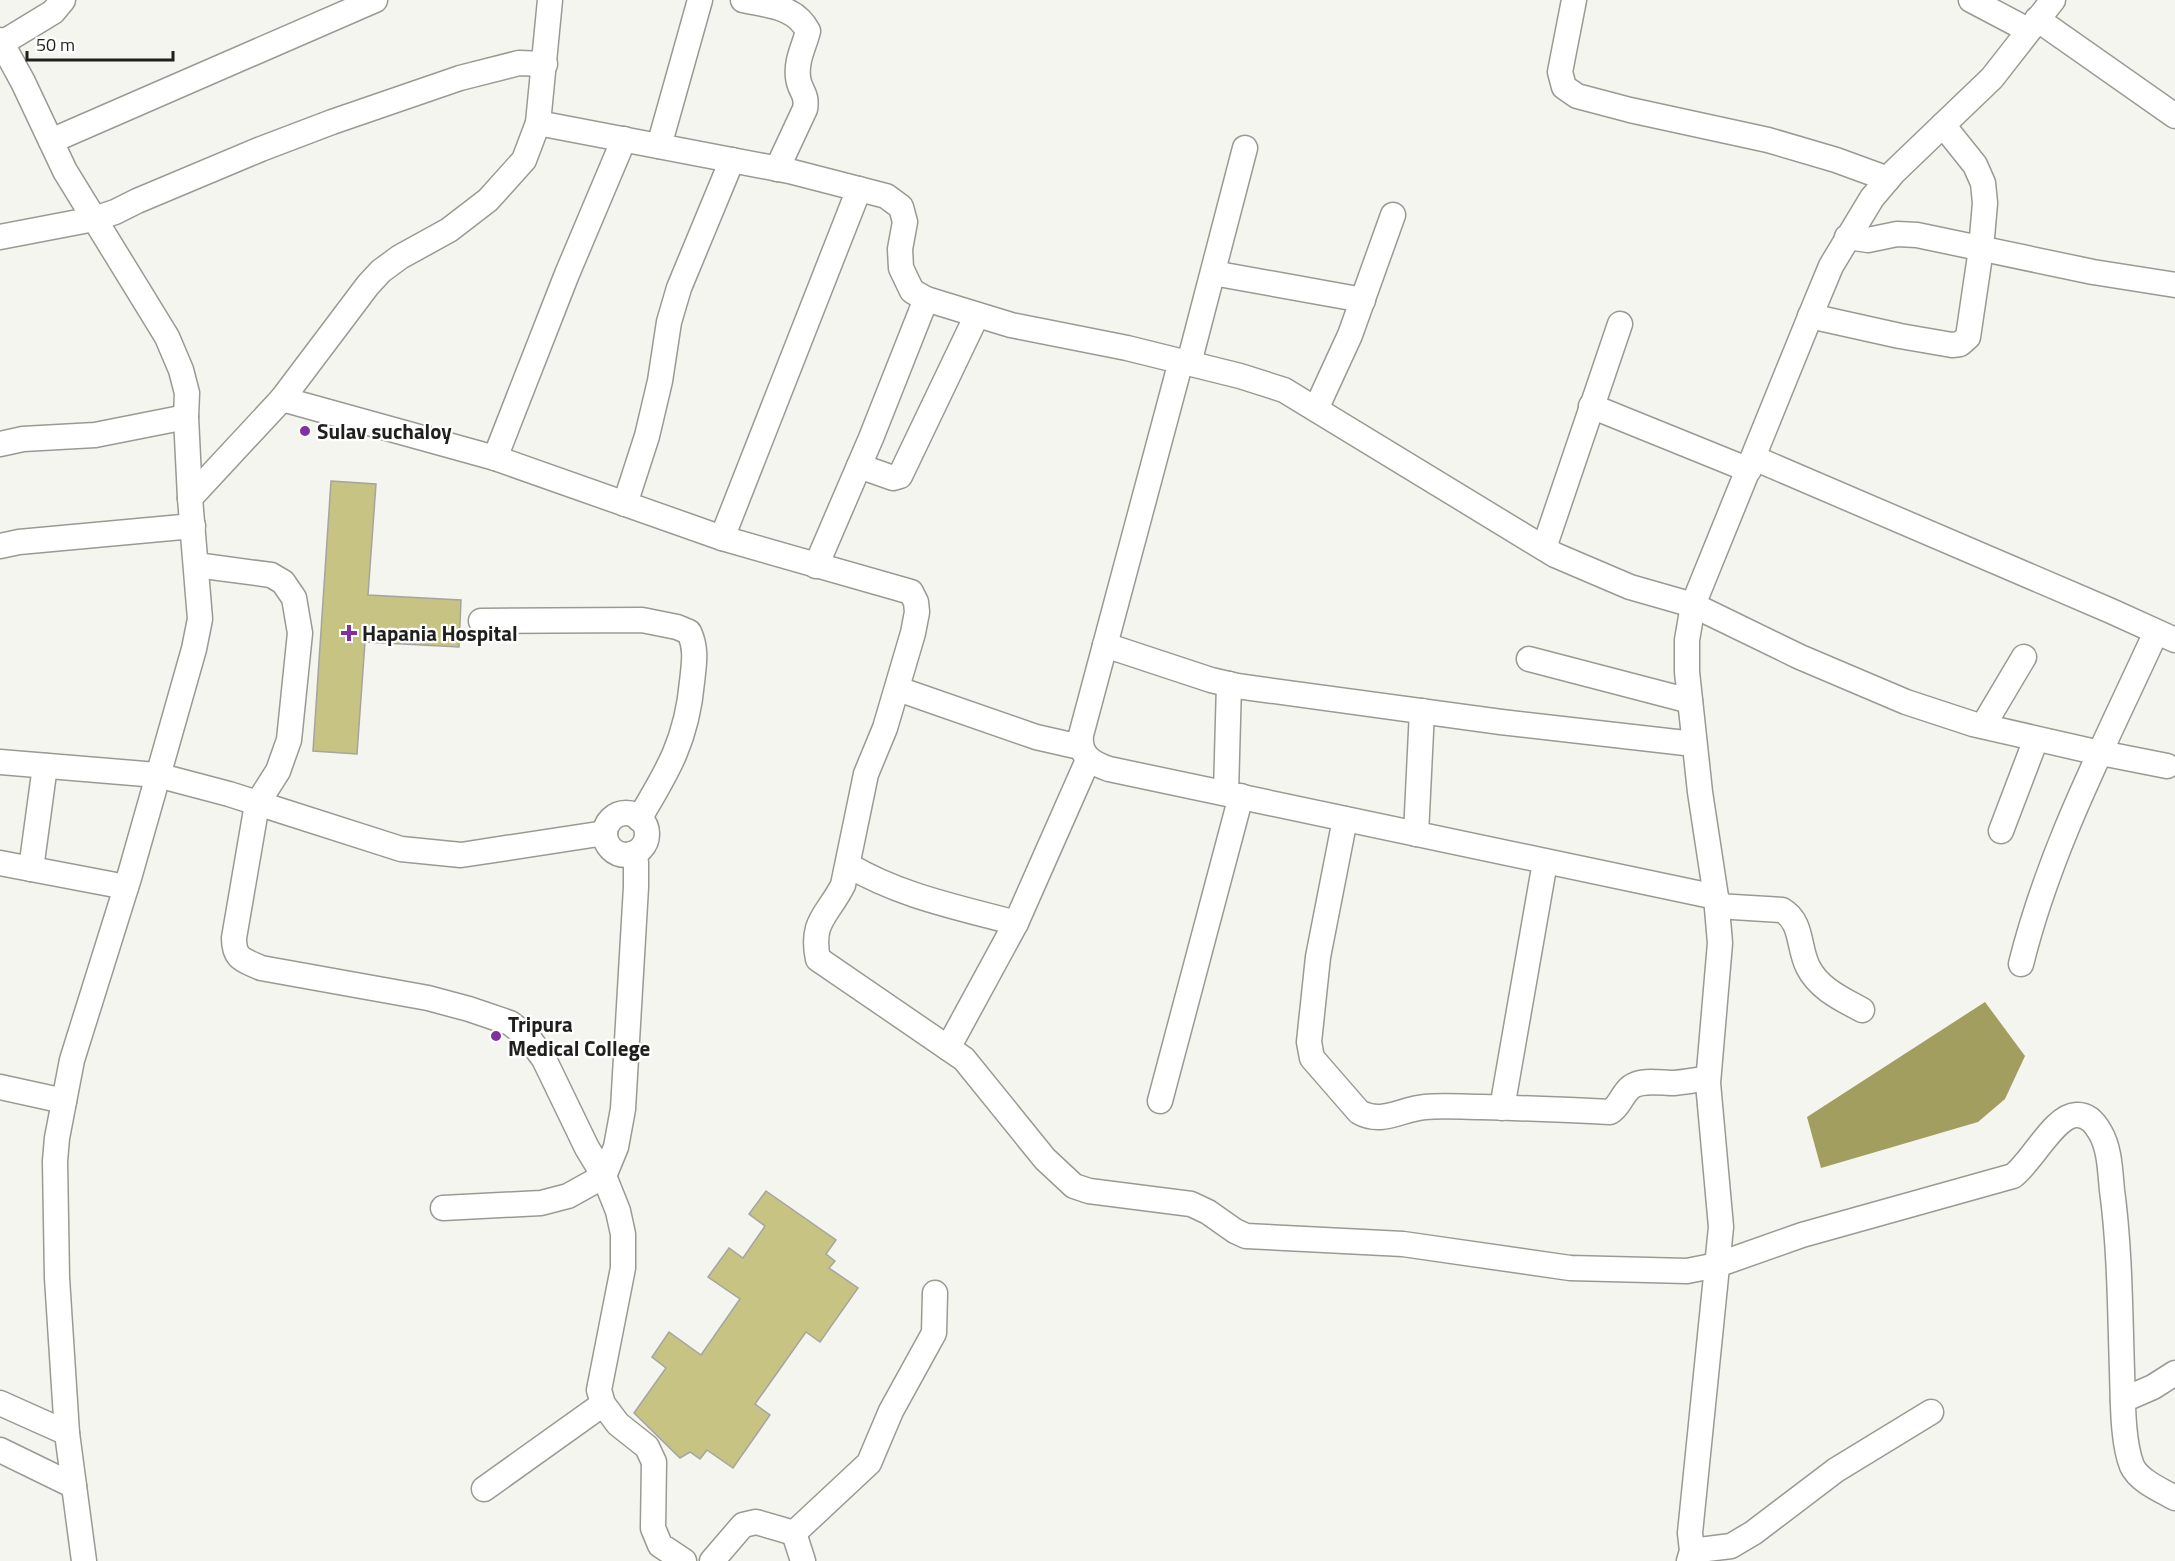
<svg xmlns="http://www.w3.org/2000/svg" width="2175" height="1561" font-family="'Titillium Web',sans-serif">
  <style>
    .water { fill: #a29e5f }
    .building { fill: #c7c383; stroke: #a5a59f; stroke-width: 1.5 }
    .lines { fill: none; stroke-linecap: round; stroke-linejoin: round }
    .minor-casing { stroke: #9a9a94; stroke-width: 27 }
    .minor { stroke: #fff; stroke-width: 24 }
    .poi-dot { fill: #81309f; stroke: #fff; stroke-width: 2 }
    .labels { text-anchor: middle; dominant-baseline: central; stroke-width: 4.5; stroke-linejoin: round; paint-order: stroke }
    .poi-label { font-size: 21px; font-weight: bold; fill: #1f1f1d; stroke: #fff; text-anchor: start }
  </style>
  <rect width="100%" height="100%" fill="#f5f5ef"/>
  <polygon class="water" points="1985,1002 2025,1056 2005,1099 1978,1122 1821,1168 1807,1117"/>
  <g class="building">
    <polygon points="331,481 376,484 368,595 461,600 459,647 365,642 357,754 313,751"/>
    <polygon points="766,1191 836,1240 826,1254 835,1261 829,1268 858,1288 820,1342 806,1332 755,1404 770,1415 733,1468 707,1450 700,1459 690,1452 680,1458 634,1413 666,1368 652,1357 669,1332 701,1355 740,1299 708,1277 729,1248 743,1258 765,1226 749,1214"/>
  </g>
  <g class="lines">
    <defs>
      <g id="minor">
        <path d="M743,0C769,6 795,6 808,31C804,47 796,60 798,77C799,91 808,93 805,109L777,169"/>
        <polyline points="1574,0 1560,72 1564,87 1577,96 1630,110 1768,140 1836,160 1888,179"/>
        <polyline points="1971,0 2028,30"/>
        <polyline points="2037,19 2175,116"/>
        <polyline points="0,40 23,82 65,171 167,337 181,370 187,393 186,417 190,498 200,619 194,649 129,878 72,1060 57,1138 55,1161 57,1278 67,1433 84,1561"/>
        <polyline points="2,43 53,12 63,0"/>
        <polyline points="538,123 789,171 886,196 901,207 905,222 900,249 901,268 912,291 926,299 1011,325 1127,348 1240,376 1284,390 1555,555 1630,587 1693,605 1800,657 1906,702 1973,724 2091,751 2167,766"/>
        <polyline points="51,141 375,0"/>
        <polyline points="659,146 700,0"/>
        <polyline points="0,237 94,219 115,212 137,201 261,149 332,122 460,78 519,63 545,64"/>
        <polyline points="1847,237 1868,240 1897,234 1917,235 2093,272 2175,285"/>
        <polyline points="1213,273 1363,300"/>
        <polyline points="1810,316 1900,336 1952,345 1960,344 1968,337 1981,249 1985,203 1983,183 1975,165 1943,125"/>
        <path d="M1181,361L1081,735C1079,755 1091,763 1109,769L1716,897"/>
        <polyline points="1189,363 1245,148"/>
        <path d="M282,399L495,458L722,538L911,592L916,602L917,612L913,633L885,728L866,774L843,885C828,915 810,921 818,959L964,1059L1045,1159L1074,1186L1089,1191L1191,1204L1208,1212L1235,1231L1246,1236L1403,1244L1570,1268L1687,1271L1717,1265L1802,1235L2013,1176C2032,1162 2054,1116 2076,1115C2088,1114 2095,1123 2100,1132C2110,1149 2110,1171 2112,1190C2120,1250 2120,1311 2122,1371C2123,1398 2122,1441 2132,1466C2139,1481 2161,1490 2175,1498"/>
        <polyline points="1591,406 1749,470"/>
        <polyline points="1316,409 1350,335 1393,215"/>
        <polyline points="0,444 23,439 95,435 186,417"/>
        <polyline points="495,458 567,274 624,139"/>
        <polyline points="1754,458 2111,611 2175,640"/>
        <polyline points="859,466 893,478 900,476 977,315"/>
        <polyline points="190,498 282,399 368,285 381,271 400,257 449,230 488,200 524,160 538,123 550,0"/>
        <polyline points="625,504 647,436 660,381 669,322 679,288 732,160"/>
        <polyline points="722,538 859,189"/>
        <polyline points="0,546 19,542 193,526"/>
        <polyline points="1544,548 1620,324"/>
        <path d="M196,565L271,575L283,582L294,598L300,633L289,740L278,771L257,804L234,938C234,960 244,960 261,968L428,998L469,1009L510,1023L528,1037L544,1059L587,1148L604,1176L618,1211L623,1234V1268L599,1390L603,1404L618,1424L647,1447L654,1462L653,1528L660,1545L684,1561"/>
        <polyline points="816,566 871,438 926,299"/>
        <path d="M481,621L642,620L677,627L689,632C697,649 694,663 692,682C687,739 668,771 639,819"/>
        <polyline points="1105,645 1211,680 1237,686 1501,722 1694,744"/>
        <polyline points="1529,659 1690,701"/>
        <polyline points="898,689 1036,737 1080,747"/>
        <polyline points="1983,726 2024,657"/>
        <polyline points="0,762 157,775 229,794 401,849 461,855 605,833"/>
        <polyline points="1226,793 1229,684"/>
        <circle cx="626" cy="834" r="21"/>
        <path d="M1345,819L1318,957L1309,1042L1312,1058L1359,1112C1382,1125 1401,1109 1425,1107C1444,1105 1462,1107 1481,1107C1524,1108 1567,1110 1610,1112C1620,1106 1622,1094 1631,1087C1642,1079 1661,1083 1674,1083C1685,1082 1697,1080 1708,1078"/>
        <polyline points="2001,831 2036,739"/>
        <polyline points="1416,834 1422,711"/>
        <polyline points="0,863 126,887"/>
        <path d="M848,865C900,896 957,907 1016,923"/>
        <polyline points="31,869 45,766"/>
        <path d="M1717,906L1782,910C1803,922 1798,948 1808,967C1819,989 1842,999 1862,1010"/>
        <path d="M2021,964C2050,847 2107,740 2156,632"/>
        <polyline points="948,1048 1016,923 1088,760"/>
        <polyline points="0,1087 64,1101"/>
        <polyline points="1160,1101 1241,796"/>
        <polyline points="1502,1108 1545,862"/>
        <polyline points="443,1208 541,1203 568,1196 604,1176 616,1147 623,1109 636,887 636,862 631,854"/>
        <polyline points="2123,1400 2153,1387 2175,1373"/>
        <polyline points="0,1403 67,1433"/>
        <polyline points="0,1450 74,1486"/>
        <polyline points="484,1489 603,1404"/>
        <polyline points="794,1533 803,1561"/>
        <polyline points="1692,1551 1731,1546 1753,1533 1836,1470 1931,1412"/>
        <polyline points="712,1561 743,1525 756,1522 794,1533 869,1463 891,1411 934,1333 935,1293"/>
        <polyline points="1689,1561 1692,1551 1690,1533 1721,1227 1708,1083 1720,943 1716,897 1700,792 1687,672 1687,640 1693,605 1814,307 1831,266 1872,198 1894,172 1992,78 2053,0"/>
      </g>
    </defs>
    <use href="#minor" class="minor-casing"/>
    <use href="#minor" class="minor"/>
  </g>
  <g class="poi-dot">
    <circle cx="305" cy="431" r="6"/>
    <path d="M346 624h6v6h6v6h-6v6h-6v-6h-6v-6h6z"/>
    <circle cx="496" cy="1036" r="6"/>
  </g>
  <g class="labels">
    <g class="poi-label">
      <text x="317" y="431">Sulav suchaloy</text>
      <text x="362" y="633">Hapania Hospital</text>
      <text x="508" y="1024">Tripura<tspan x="508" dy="24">Medical College</tspan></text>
    </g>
  </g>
  <path d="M27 51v9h146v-9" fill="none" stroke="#1f1f1d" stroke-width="3"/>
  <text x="36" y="51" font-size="18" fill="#1f1f1d" stroke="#ffffff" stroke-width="4.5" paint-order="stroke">50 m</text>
</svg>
